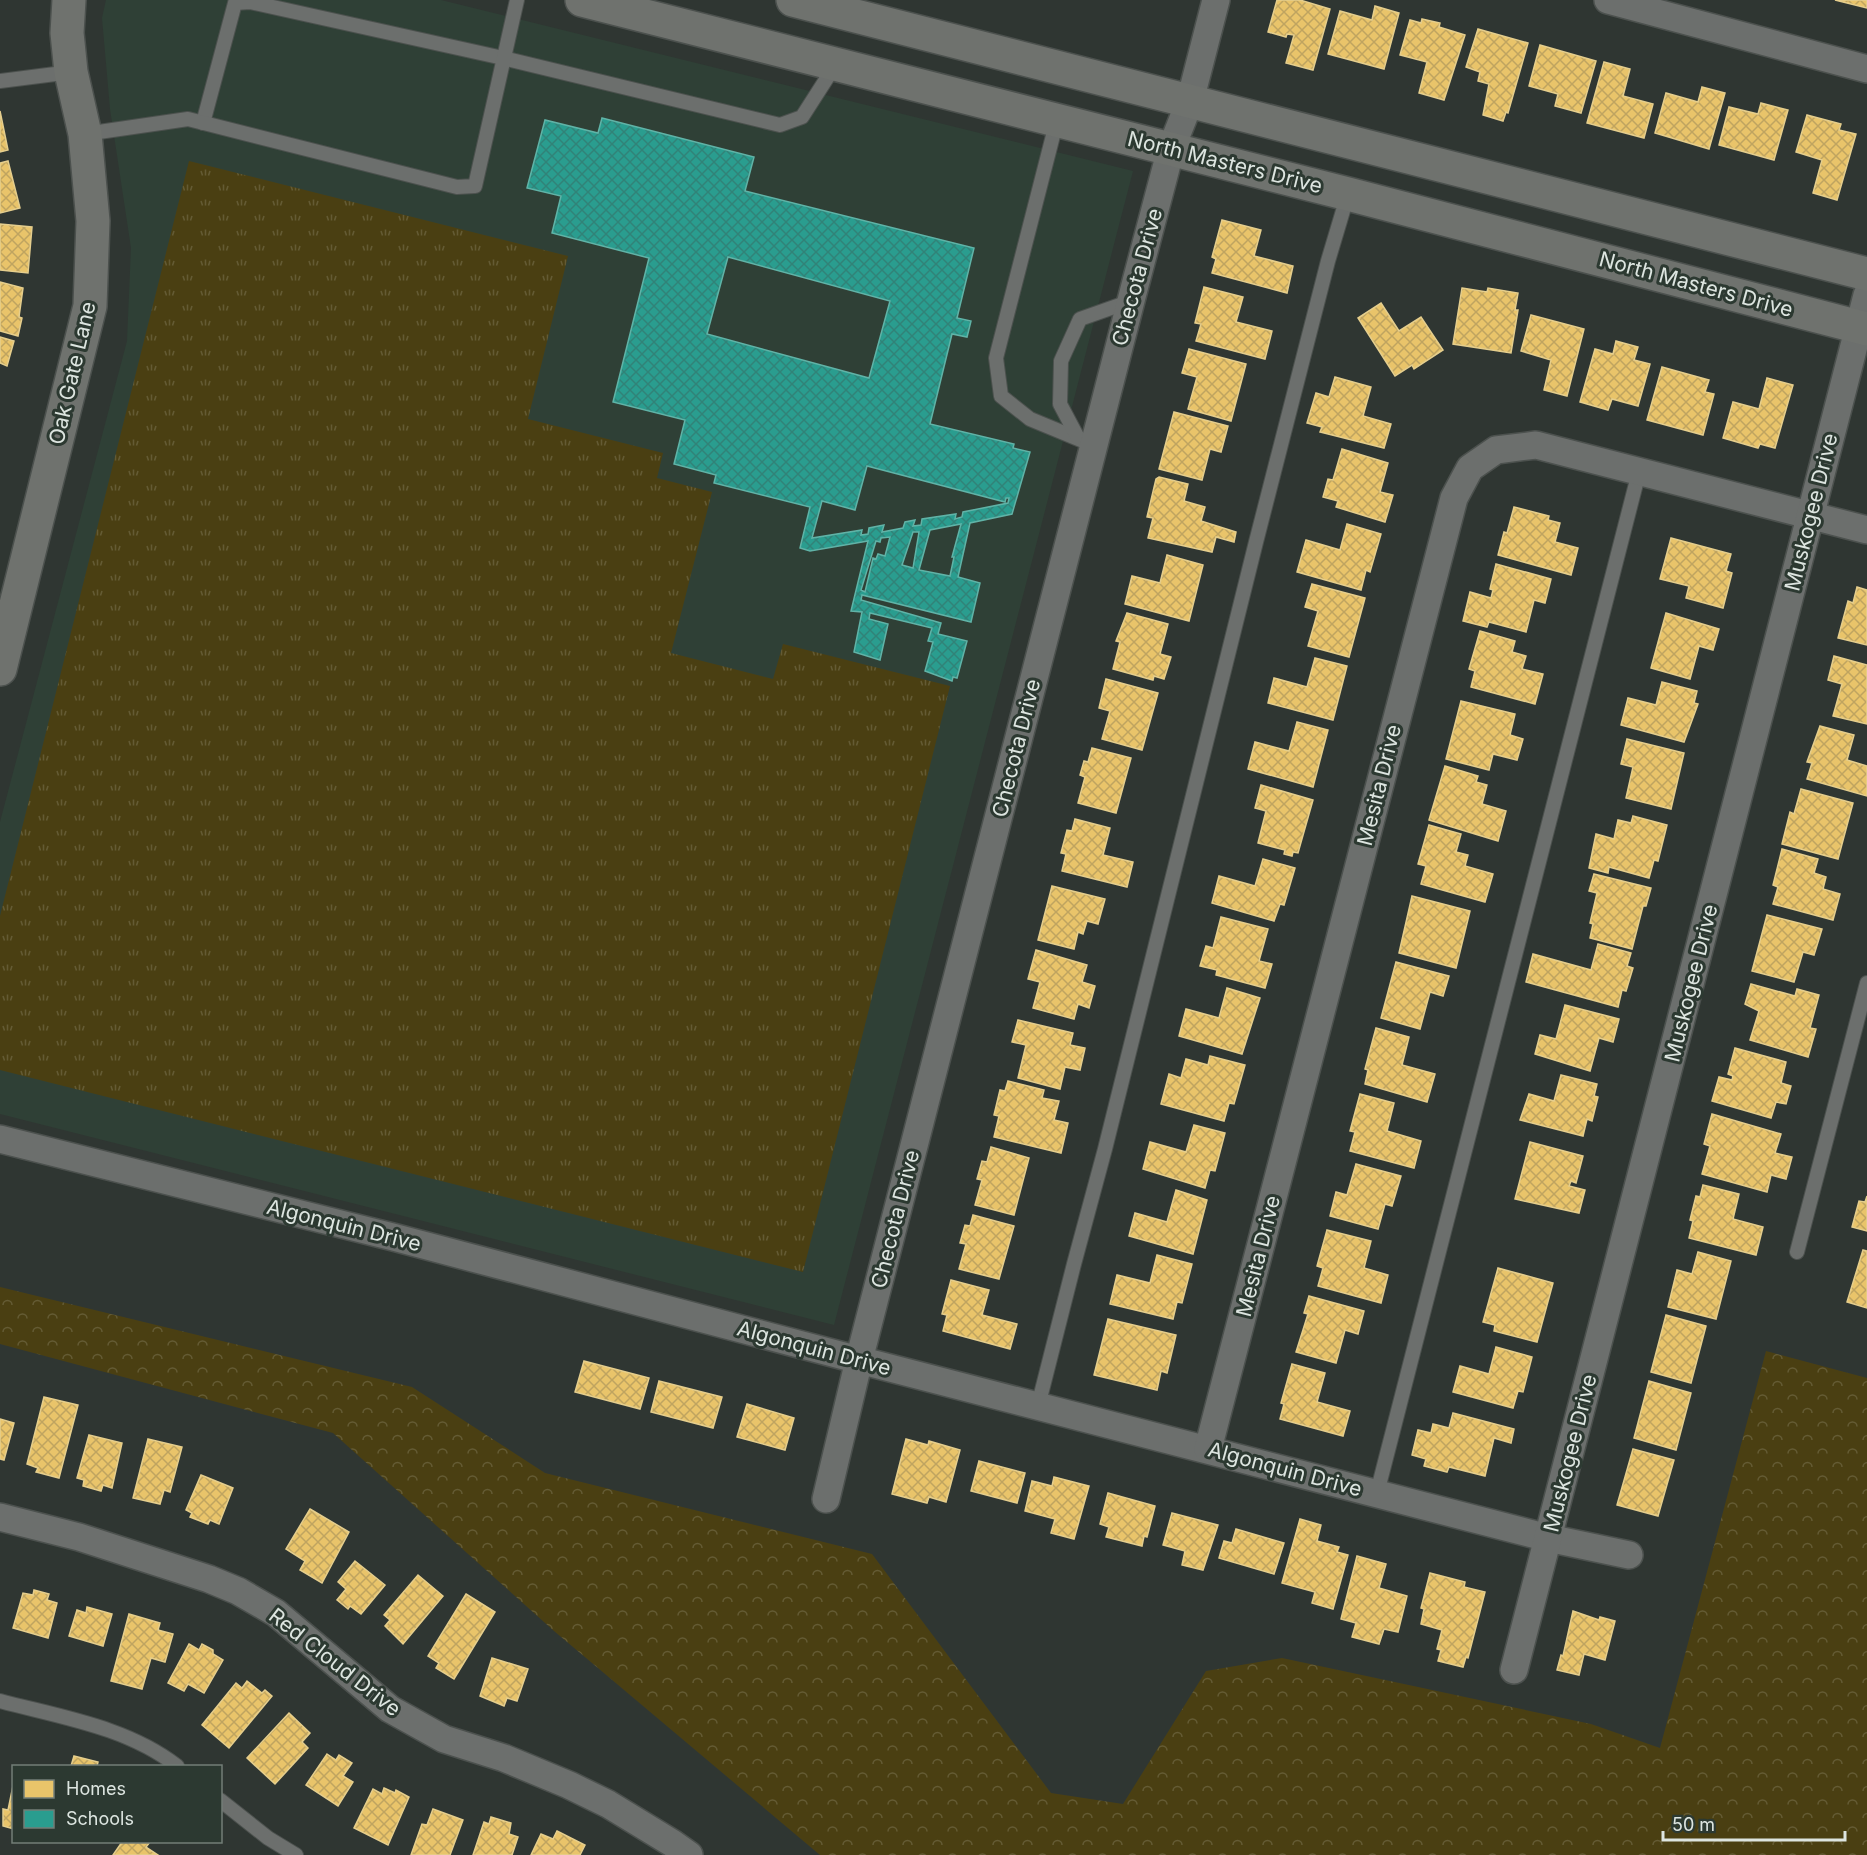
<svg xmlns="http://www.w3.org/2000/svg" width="1867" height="1855" font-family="Inter,sans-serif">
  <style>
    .built { fill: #2f4036 }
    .forest { fill: url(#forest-crowns) }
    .park { fill: url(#park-tufts) }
    .homes { fill: url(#homes-cross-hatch); stroke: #e5ce8d; stroke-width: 1.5 }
    .schools { fill: url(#schools-cross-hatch); stroke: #60b3a7; stroke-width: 1.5; fill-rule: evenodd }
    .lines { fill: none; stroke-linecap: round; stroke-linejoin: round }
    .lane-casing { stroke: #4c514e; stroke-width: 16 }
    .street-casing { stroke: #4c514e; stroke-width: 30 }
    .secondary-casing { stroke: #4c514e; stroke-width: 36 }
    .lane { stroke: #6c6f6d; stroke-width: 14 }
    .street { stroke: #6c6f6d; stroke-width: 27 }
    .secondary { stroke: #6f726e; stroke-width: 33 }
    .labels { text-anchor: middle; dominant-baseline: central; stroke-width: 6; stroke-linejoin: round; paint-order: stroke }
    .street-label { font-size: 21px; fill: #dde5e0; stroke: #2c3931 }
  </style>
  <defs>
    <pattern id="forest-crowns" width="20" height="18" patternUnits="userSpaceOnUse" patternTransform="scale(1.5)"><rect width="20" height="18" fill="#4a3f12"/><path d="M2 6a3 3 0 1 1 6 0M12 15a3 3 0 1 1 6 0" fill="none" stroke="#645b34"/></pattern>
    <pattern id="park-tufts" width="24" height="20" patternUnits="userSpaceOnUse" patternTransform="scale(1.5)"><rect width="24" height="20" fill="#4a3f12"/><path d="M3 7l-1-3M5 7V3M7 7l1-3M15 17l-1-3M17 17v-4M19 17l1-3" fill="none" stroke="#645b34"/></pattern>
    <pattern id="homes-cross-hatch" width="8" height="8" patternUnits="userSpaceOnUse" patternTransform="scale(1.5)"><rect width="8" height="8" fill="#e9c46a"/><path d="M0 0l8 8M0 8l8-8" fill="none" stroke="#bfa460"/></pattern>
    <pattern id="schools-cross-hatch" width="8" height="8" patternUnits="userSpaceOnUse" patternTransform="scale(1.5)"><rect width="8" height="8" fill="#2a9d8f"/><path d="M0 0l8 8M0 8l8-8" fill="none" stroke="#318378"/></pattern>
  </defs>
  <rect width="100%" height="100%" fill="#2f3632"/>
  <polygon class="built" points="106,0 441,0 1133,171 834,1325 0,1114 0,822 127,341 131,248 110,109 102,18"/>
  <polygon class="forest" points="0,1287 412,1387 545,1473 872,1554 1051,1793 1123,1804 1206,1671 1282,1658 1591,1724 1660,1748 1766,1351 1867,1378 1867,1855 820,1855 554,1631 333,1433 0,1344"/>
  <polygon class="park" points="189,161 568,256 528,419 663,453 657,478 712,492 671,653 773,679 783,644 950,686 803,1272 0,1070 0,916"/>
  <g class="homes">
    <polygon points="1277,0 1300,0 1330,9 1313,70 1286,63 1294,35 1287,34 1286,37 1268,32"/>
    <polygon points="1835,0 1867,0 1867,8"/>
    <polygon points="1375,6 1399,13 1384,69 1328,54 1340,11 1372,20"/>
    <polygon points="1422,19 1440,23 1439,27 1465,35 1444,100 1419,93 1427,62 1400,55 1410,20 1421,23"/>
    <polygon points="1478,29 1528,43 1508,113 1506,112 1503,121 1483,115 1489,84 1478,81 1480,72 1466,67"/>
    <polygon points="1540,45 1596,61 1581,113 1555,106 1558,94 1529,86"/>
    <polygon points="1604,62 1630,69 1623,96 1653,104 1644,138 1587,123"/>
    <polygon points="1702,87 1725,93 1709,149 1655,133 1666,93 1698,102"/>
    <polygon points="1761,103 1788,110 1774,160 1719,145 1729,107 1758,114"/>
    <polygon points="0,111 8,150 0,152"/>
    <polygon points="1807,115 1841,124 1839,130 1856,134 1837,200 1813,193 1822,160 1796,152"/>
    <polygon points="8,161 20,208 0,213 0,163"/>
    <polygon points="1222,220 1261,230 1254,256 1293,266 1287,293 1212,273 1216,259 1212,257"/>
    <polygon points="0,224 32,227 28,273 0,270"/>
    <polygon points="0,282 23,288 19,317 22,318 18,336 0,331"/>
    <polygon points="1204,287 1243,297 1236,322 1272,331 1265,359 1196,341 1201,324 1195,323"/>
    <polygon points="1462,288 1487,292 1488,288 1518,293 1515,310 1518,310 1511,353 1453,344"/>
    <polygon points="1381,303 1399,331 1421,317 1443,350 1414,369 1412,365 1395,376 1358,318"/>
    <polygon points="1531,315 1584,329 1567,396 1544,390 1551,360 1521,351"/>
    <polygon points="0,337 14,341 7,366 0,363"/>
    <polygon points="1616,341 1638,347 1634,360 1650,364 1638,406 1612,399 1608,410 1580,402 1595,349 1613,354"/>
    <polygon points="1189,349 1246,364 1231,421 1188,409 1197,377 1182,373"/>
    <polygon points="1662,367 1709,380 1705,392 1714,394 1703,435 1647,420"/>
    <polygon points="1335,377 1371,387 1363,416 1391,424 1384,448 1320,432 1322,427 1307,423 1316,393 1329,397"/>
    <polygon points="1767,378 1793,385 1775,448 1760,444 1758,448 1723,438 1733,402 1759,409"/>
    <polygon points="1174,412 1228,426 1221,452 1210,449 1202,480 1159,469"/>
    <polygon points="1342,449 1388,463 1380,492 1393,495 1385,522 1336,507 1338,501 1323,497 1328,479 1333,480"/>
    <polygon points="1159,477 1188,484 1184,501 1205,507 1201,521 1236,532 1234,542 1216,537 1212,552 1148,538 1153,518 1147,517 1156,479"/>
    <polygon points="1514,507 1549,516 1548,520 1560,523 1555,542 1578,548 1571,575 1498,555 1504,532 1507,533"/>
    <polygon points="1347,524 1381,534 1370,572 1366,570 1361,590 1297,572 1306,540 1340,550"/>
    <polygon points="1671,538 1731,554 1726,571 1732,573 1723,608 1686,598 1689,586 1660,579"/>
    <polygon points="1167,555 1203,565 1189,621 1125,604 1132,576 1160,583"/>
    <polygon points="1496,564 1551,579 1545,603 1534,600 1526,632 1489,622 1487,627 1463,621 1470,592 1491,598 1493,590 1490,589"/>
    <polygon points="1312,584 1365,598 1349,657 1308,646 1318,611 1305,607"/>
    <polygon points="1857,587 1867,590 1867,645 1838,638 1848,601 1853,603"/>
    <polygon points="1127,613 1168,624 1160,654 1171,657 1164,679 1154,676 1153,680 1113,669 1120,642 1116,641"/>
    <polygon points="1666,613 1719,629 1713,650 1699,646 1690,679 1651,668"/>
    <polygon points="1480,631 1515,641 1512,652 1526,656 1522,669 1543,674 1535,704 1471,687 1475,671 1469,669"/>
    <polygon points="1834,656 1867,665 1867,724 1833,716 1842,684 1828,680"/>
    <polygon points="1315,658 1347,666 1333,720 1268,703 1274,678 1307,687"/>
    <polygon points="1106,679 1158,693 1142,750 1102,739 1110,711 1099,708"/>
    <polygon points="1662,682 1697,691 1694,703 1698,704 1684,742 1621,725 1628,698 1656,705"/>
    <polygon points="1461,701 1515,714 1510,735 1523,739 1517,760 1493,754 1489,770 1446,759"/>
    <polygon points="1297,722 1328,730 1313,787 1248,769 1255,742 1289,751"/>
    <polygon points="1820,726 1854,735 1847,760 1867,766 1867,796 1807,779 1812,763 1807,762"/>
    <polygon points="1627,739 1684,753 1671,809 1626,798 1633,767 1621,764"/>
    <polygon points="1092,748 1131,758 1116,813 1078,803 1085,777 1080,775 1084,761 1088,762"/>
    <polygon points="1445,766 1478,776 1476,782 1487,785 1482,804 1506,811 1498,841 1429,820"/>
    <polygon points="1261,785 1313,800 1298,853 1293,852 1292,856 1284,854 1285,850 1258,843 1266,811 1255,808"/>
    <polygon points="1801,789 1853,803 1838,859 1782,844 1790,812 1794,814"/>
    <polygon points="1633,816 1667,825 1658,861 1654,860 1649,878 1609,867 1608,873 1589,868 1596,834 1614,839 1618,820 1631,823"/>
    <polygon points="1075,819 1110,828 1103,855 1133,862 1127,887 1062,871 1066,854 1061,853 1067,830 1072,831"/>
    <polygon points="1429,825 1461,834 1456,852 1468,855 1465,866 1493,874 1485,902 1421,884 1426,866 1418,864"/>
    <polygon points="1782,849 1818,859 1814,873 1826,877 1823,889 1840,894 1833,920 1773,904 1778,887 1773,885"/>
    <polygon points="1263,859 1295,868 1284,905 1280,904 1274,921 1212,903 1219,876 1255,886"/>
    <polygon points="1594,874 1651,888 1646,906 1643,906 1632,949 1590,938 1593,924 1590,923 1597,893 1589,891"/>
    <polygon points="1052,886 1105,899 1098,924 1087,921 1083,934 1078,932 1074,949 1038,940"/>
    <polygon points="1412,896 1470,911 1456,968 1399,953"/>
    <polygon points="1767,915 1822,929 1814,955 1803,952 1794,982 1752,971"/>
    <polygon points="1221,917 1268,929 1259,961 1272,964 1265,988 1216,975 1217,970 1200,966 1206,946 1213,948"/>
    <polygon points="1598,944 1631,953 1627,966 1633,968 1626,991 1622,990 1618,1007 1526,982 1533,954 1591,970"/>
    <polygon points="1036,950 1087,965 1082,982 1095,986 1089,1008 1078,1004 1074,1019 1033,1008 1040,982 1028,979"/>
    <polygon points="1396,962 1449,976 1443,996 1430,992 1420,1029 1381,1018"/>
    <polygon points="1751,984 1795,996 1797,989 1819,995 1810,1028 1816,1029 1808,1057 1750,1040 1759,1011 1745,1004"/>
    <polygon points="1227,988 1260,998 1242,1054 1179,1036 1186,1009 1219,1018"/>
    <polygon points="1565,1005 1619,1019 1613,1042 1599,1038 1590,1071 1535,1054 1540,1035 1556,1039"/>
    <polygon points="1018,1020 1073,1033 1070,1045 1085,1048 1080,1070 1065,1067 1060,1089 1018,1078 1026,1045 1012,1042"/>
    <polygon points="1376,1028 1409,1037 1402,1065 1435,1074 1427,1102 1365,1084 1368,1070 1365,1069"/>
    <polygon points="1735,1048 1786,1062 1781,1083 1791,1086 1786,1104 1776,1102 1771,1118 1712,1101 1719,1077 1732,1080 1733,1076 1728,1074"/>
    <polygon points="1210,1056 1245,1065 1234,1104 1229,1103 1224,1121 1161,1104 1169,1074 1181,1078 1186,1059 1208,1065"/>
    <polygon points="1561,1075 1597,1084 1594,1096 1598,1097 1592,1121 1587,1119 1583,1136 1520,1120 1529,1094 1554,1101"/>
    <polygon points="1008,1081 1044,1090 1042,1098 1059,1101 1054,1120 1068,1123 1061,1153 994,1137 999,1116 994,1115 1000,1090 1005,1091"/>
    <polygon points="1360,1094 1394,1103 1387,1131 1421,1141 1414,1168 1350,1151 1355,1132 1350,1131"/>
    <polygon points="1712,1114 1781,1134 1775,1153 1792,1157 1786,1179 1771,1175 1767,1192 1702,1174 1710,1146 1704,1144"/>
    <polygon points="1194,1125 1225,1133 1215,1171 1210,1170 1205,1188 1143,1169 1150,1142 1186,1152"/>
    <polygon points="1530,1142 1583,1156 1576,1183 1571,1181 1569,1186 1585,1190 1579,1213 1515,1199"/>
    <polygon points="991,1147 1029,1158 1014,1215 975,1205 982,1180 977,1179 982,1161 987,1162"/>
    <polygon points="1356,1164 1401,1176 1392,1206 1385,1204 1378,1229 1330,1216 1336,1192 1347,1195"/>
    <polygon points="1703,1185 1739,1194 1733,1219 1763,1227 1756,1255 1689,1238 1693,1221 1690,1220 1696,1196 1700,1197"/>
    <polygon points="1176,1190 1207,1200 1193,1254 1129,1236 1135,1213 1167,1222"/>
    <polygon points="1867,1196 1867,1231 1852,1227 1859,1201 1865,1202"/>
    <polygon points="973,1215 1014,1226 999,1279 959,1269 966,1244 960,1243 965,1225 970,1226"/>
    <polygon points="1327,1230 1371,1241 1364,1268 1388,1275 1381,1303 1318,1286 1323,1268 1317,1266"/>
    <polygon points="1863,1250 1867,1251 1867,1308 1847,1302"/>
    <polygon points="1698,1252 1731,1261 1716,1319 1668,1307 1677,1270 1692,1274"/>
    <polygon points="1157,1255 1192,1264 1182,1303 1177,1302 1173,1319 1110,1304 1117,1275 1150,1283"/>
    <polygon points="1498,1268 1553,1283 1537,1342 1494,1331 1495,1325 1483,1322"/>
    <polygon points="951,1280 989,1290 982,1315 1017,1324 1010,1349 943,1331 947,1315 942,1314"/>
    <polygon points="1309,1296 1364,1311 1358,1334 1345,1330 1336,1363 1296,1352 1308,1314 1304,1313"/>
    <polygon points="1666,1315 1706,1326 1691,1383 1651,1372"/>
    <polygon points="1108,1319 1176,1335 1167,1373 1161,1371 1157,1390 1094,1375"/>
    <polygon points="1496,1347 1532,1357 1523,1392 1518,1391 1513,1408 1453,1392 1460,1366 1489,1374"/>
    <polygon points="584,1361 649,1378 640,1409 575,1392"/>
    <polygon points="1292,1364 1325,1373 1317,1402 1350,1411 1343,1436 1280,1419 1284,1404 1281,1403"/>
    <polygon points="659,1381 722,1397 713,1428 651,1412"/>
    <polygon points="1649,1381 1691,1393 1676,1450 1634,1438"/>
    <polygon points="44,1397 78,1405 59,1478 36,1472 38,1468 27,1464"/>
    <polygon points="747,1404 794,1418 785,1450 737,1437"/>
    <polygon points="1453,1413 1514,1429 1511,1443 1494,1438 1485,1476 1449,1467 1447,1472 1424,1466 1426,1459 1412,1455 1418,1430 1431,1433 1433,1424 1449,1428"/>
    <polygon points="0,1419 14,1423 4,1460 0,1459"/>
    <polygon points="89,1435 122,1443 112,1488 103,1485 101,1491 83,1486 84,1480 77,1478"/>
    <polygon points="148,1439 182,1447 170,1492 164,1490 160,1504 133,1498"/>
    <polygon points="906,1439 928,1445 929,1441 960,1450 946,1502 929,1497 927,1503 892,1494"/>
    <polygon points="1633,1449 1674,1460 1658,1516 1617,1505"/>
    <polygon points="979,1461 1025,1473 1017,1503 971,1491"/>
    <polygon points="201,1475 233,1488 219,1524 210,1520 208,1524 190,1517 192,1513 186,1510"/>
    <polygon points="1054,1477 1089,1486 1074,1539 1051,1533 1055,1519 1025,1511 1032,1481 1052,1486"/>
    <polygon points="1108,1493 1155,1506 1147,1537 1144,1536 1142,1546 1106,1537 1109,1527 1100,1524"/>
    <polygon points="310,1509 349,1532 322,1583 300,1570 305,1561 286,1549"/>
    <polygon points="1172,1513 1218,1525 1203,1570 1182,1565 1185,1551 1163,1545"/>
    <polygon points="1300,1519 1321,1525 1317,1541 1339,1547 1337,1552 1348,1555 1333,1609 1312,1603 1315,1592 1282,1583"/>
    <polygon points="1236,1529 1284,1543 1274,1574 1219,1558 1224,1541 1232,1543"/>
    <polygon points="1357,1556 1386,1564 1379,1588 1407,1596 1398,1632 1384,1629 1379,1644 1352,1637 1356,1623 1341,1619"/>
    <polygon points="355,1561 385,1585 361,1614 350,1606 348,1609 337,1600 346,1589 338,1582"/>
    <polygon points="1430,1573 1465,1582 1464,1587 1485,1592 1468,1658 1466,1657 1463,1667 1438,1661 1441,1650 1437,1649 1442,1630 1421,1624 1424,1609 1421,1608"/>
    <polygon points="418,1575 443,1596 403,1644 385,1626 390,1620 384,1615"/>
    <polygon points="34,1590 49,1594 47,1600 57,1603 48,1638 13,1628 23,1593 33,1595"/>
    <polygon points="466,1594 495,1612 454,1679 436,1668 439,1663 428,1656"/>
    <polygon points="87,1607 112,1614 103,1646 69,1636 77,1610 86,1613"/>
    <polygon points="1573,1611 1599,1620 1600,1617 1615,1621 1605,1660 1584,1654 1579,1675 1557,1670 1561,1655 1563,1656"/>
    <polygon points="129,1614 160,1623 158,1630 173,1634 165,1662 151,1658 142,1689 111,1681"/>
    <polygon points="189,1644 199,1650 202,1644 213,1650 213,1654 223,1660 204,1693 188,1684 184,1691 168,1683"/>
    <polygon points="492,1658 528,1669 517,1701 507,1698 504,1706 480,1696"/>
    <polygon points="247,1681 262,1693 265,1690 272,1696 229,1748 202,1725 236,1683 242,1688"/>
    <polygon points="289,1713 310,1733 302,1742 308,1748 275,1784 247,1758"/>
    <polygon points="327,1754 336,1760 339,1755 352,1763 343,1776 353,1782 338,1806 306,1785"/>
    <polygon points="74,1756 98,1762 97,1766 71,1766"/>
    <polygon points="14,1781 14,1829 3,1826 3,1809 8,1810"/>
    <polygon points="384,1788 395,1793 396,1790 409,1797 388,1845 354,1828 373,1789 382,1794"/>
    <polygon points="433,1809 463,1820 450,1855 411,1855 422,1824 427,1825"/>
    <polygon points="491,1817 511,1823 509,1834 518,1837 512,1855 473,1855 484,1822 489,1824"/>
    <polygon points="557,1831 585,1845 580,1855 531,1855 541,1834 553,1839"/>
    <polygon points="122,1842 150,1842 146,1847 158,1855 113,1855"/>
  </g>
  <path class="schools" d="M602,118L754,157L745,191L974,248L957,318L971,321L967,337L952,334L930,424L1014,444L1013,448L1030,452L1012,514L970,523L958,577L980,583L971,622L862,595L861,600L941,623L938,634L967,641L957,678L953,677L952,681L925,671L933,642L928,641L932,628L870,613L869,619L888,624L880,660L854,652L862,612L851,611L868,541L810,551L800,548L810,507L714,483L716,475L674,464L685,420L613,402L649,258L552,233L561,196L527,188L545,120L598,133ZM728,257L890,301L869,378L707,334ZM867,466L1005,502L1006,498H1009L1008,503L963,512L962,517L955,519L956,514L922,519L921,525L913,526L915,520L905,522L903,528L882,532L884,525L869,528L868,534L861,535L862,530L812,538L822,501L855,510ZM961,524L952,557H954L950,576L919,570L930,530ZM913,532H919L913,568L902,565ZM890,537L885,556L878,554L876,559L873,558L865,592L861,590L876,541L880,542L881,538Z"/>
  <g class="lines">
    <defs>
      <g id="lane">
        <polyline points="0,81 71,72"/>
        <polyline points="1057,120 996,358 1001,396 1030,419 1093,445"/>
        <polyline points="203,123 235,3 250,2 503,58 780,125 802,117 836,64"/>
        <polyline points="85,134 188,119 457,187 475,186 517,0"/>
        <polyline points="1078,438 1060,404 1061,361 1080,319 1131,301"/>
        <polyline points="1797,1252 1867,983"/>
        <polyline points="1038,1406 1074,1264 1105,1149 1256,542 1328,261 1348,194"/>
        <polyline points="1377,1493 1639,472"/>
        <path d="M0,1701C60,1717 127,1727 177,1766"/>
        <polyline points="220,1800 268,1838 296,1855"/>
      </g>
      <g id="street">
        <polyline points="1608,0 1867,69"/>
        <polyline points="0,1139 393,1237 859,1360 1548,1538 1629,1555"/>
        <polyline points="1208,1449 1454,498 1470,468 1496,450 1536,445 1867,530"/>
        <polyline points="826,1499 859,1360 1134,289 1171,149 1190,101 1216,0"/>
        <polyline points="0,1517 79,1537 209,1579 238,1591 276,1613 390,1709 444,1739 504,1758 569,1785 608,1804 672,1843 689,1855"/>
        <polyline points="1514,1670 1867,295"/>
      </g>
      <g id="secondary">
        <polyline points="582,0 1348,194 1867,329"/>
        <polyline points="793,0 1867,274"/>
        <polyline points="0,669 90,306 93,221 85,134 71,72 67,33 69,0"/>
      </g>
    </defs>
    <use href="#lane" class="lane-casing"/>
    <use href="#street" class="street-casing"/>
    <use href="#secondary" class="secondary-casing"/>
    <use href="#lane" class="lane"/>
    <use href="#street" class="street"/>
    <use href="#secondary" class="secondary"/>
  </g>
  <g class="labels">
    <g class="street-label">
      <text transform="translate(1225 162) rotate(14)">North Masters Drive</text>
      <text transform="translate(1137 277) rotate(-75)">Checota Drive</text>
      <text transform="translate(1696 284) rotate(15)">North Masters Drive</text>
      <text transform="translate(72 373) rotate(-77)">Oak Gate Lane</text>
      <text transform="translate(1811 512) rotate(-76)">Muskogee Drive</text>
      <text transform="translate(1016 748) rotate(-76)">Checota Drive</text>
      <text transform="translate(1379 785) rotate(-76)">Mesita Drive</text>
      <text transform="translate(1691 983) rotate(-76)">Muskogee Drive</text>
      <text transform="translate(895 1219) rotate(-76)">Checota Drive</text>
      <text transform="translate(344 1225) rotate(14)">Algonquin Drive</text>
      <text transform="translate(1258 1256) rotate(-76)">Mesita Drive</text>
      <text transform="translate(814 1348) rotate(15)">Algonquin Drive</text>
      <text transform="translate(1570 1453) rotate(-76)">Muskogee Drive</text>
      <text transform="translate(1285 1469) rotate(15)">Algonquin Drive</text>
      <text transform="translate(335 1662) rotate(38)">Red Cloud Drive</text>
    </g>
  </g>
  <rect x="12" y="1765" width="210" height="78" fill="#2c3931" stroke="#737e77" stroke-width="1.5"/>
  <rect x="24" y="1780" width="30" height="18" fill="#e9c46a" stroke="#737e77" stroke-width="1.5"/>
  <text x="66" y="1795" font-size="18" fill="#dde5e0">Homes</text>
  <rect x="24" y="1810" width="30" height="18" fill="#2a9d8f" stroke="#737e77" stroke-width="1.5"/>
  <text x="66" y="1825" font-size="18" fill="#dde5e0">Schools</text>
  <path d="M1663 1831v9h182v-9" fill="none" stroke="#dde5e0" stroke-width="3"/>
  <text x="1672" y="1831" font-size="18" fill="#dde5e0" stroke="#2c3931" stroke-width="4.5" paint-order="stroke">50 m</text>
</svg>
